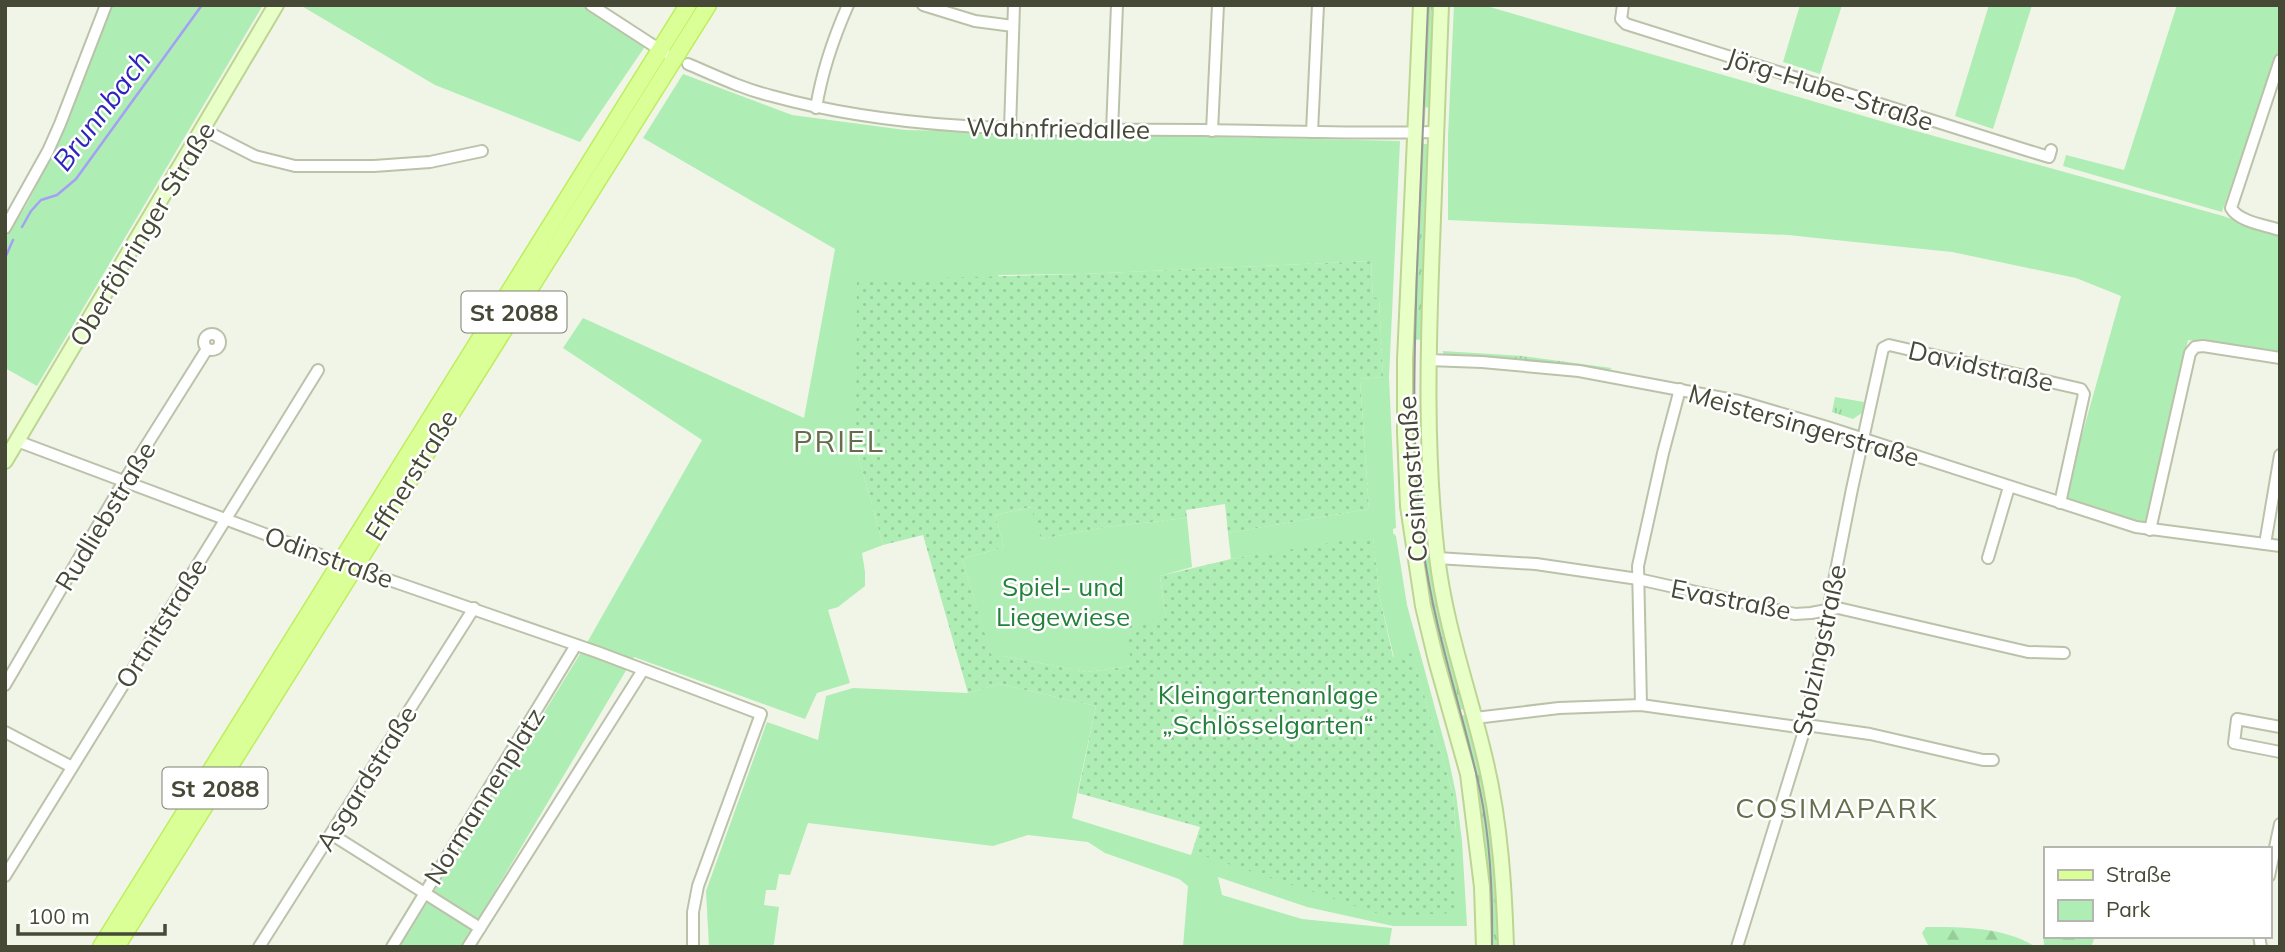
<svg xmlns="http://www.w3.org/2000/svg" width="2285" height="952" font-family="Mulish,sans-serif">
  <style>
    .grass { fill: url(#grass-tufts) }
    .forest { fill: url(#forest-firs) }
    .park { fill: #aeedb3 }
    .garden { fill: url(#garden-dots) }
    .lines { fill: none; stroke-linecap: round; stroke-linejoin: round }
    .stream { stroke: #a4a0f6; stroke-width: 2.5 }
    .street-casing { stroke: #bbc2aa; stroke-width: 14 }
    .secondary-casing { stroke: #bdd592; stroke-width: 18 }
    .primary-casing { stroke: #bdee5e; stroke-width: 19 }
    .street { stroke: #fff; stroke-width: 10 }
    .secondary { stroke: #e9ffc8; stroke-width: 14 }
    .primary { stroke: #dbff97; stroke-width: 16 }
    .tram { stroke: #989898; stroke-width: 2 }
    .labels { text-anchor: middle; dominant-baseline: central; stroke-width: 5; stroke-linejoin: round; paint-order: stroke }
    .shield { fill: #fff; stroke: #7d8072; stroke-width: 2 }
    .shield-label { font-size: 24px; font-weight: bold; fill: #454936 }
    .street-label { font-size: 26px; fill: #454936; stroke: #fff }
    .park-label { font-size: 26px; fill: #23813c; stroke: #fff }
    .water-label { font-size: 28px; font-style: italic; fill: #2e25bf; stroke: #fff }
    .neighbourhood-label { font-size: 28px; letter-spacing: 2px; fill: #656d4c; stroke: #fff }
    .quarter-label { font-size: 30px; letter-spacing: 2px; fill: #656d4c; stroke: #fff }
  </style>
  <defs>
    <pattern id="grass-tufts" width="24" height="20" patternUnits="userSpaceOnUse" patternTransform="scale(1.75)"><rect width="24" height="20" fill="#aeedb3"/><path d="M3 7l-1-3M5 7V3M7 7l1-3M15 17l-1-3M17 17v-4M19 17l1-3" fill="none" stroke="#97cd9b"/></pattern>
    <pattern id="forest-firs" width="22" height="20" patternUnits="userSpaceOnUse" patternTransform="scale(1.75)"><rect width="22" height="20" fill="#aeedb3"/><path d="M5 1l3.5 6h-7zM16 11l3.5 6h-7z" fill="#97cd9b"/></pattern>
    <pattern id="garden-dots" width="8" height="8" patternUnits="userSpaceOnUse" patternTransform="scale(1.75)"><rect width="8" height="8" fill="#aeedb3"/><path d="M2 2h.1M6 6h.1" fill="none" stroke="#97cd9b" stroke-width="1.8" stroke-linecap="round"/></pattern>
  </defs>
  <rect width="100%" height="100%" fill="#f1f5e8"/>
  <g class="grass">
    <polygon points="1423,5 1438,5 1433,108 1419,107"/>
    <polygon points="1418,144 1433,144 1425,340 1410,339"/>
    <polygon points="1443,351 1523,356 1612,368 1609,370 1523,359 1467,355 1465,358 1443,356"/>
    <polygon points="1835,397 1864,402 1862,413 1853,419 1832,412"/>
    <polygon points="1428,483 1469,708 1455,711 1436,645 1411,484"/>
    <polygon points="1471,713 1487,779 1502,947 1487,947 1457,717"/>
  </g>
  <g class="forest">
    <polygon points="2045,926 2045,936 2095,936 2092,945 2088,947 2044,947 2043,929"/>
    <path d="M1926,927C1963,927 2004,927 2036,947H1929L1922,933Z"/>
  </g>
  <g class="park">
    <polygon points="111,5 263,5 37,386 5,368 5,239 27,204 55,149"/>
    <polygon points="300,5 587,5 646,45 580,142 435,85"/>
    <polygon points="1454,5 1483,5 1898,126 2223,216 2280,235 2280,353 2188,340 2145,523 2064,499 2121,296 2076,278 1952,252 1874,244 1788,235 1448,220 1448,136"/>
    <polygon points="1800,5 1842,5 1820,74 1783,62"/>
    <polygon points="1989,5 2032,5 1993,129 1955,116"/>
    <polygon points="2177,5 2280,5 2280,47 2222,212 2063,166 2066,155 2124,170"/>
    <polygon points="683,74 792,115 905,130 1400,141 1389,378 1396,528 1393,529 1393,533 1396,536 1407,605 1448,756 1456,794 1462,841 1467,926 1393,926 1307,907 1218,877 1222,895 1302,919 1392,928 1389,947 1183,947 1188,886 1179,879 1105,853 1088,842 1028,835 993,846 808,823 790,875 779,874 776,890 766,890 764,905 779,907 774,944 771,947 709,947 706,891 767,722 818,740 826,696 853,688 968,693 999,684 1096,706 1072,818 1191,855 1192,852 1456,913 1456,831 1453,794 1412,654 1394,658 1379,594 1373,537 1231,559 1228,533 1369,509 1360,379 1383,377 1379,298 1373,297 1371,261 1082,274 999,275 856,447 883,545 862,553 865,572 865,586 838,607 828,610 850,683 817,693 805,719 634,657 462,947 400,947 588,641 702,440 563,348 583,318 804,418 835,249 643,138"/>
    <polygon points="1032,507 1041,539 1106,527 1187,518 1192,567 1160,576 1166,618 1132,666 1087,672 1003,656 992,658 962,559 1004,547 995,515"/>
  </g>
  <polygon class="garden" points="1371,261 1373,297 1379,298 1383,377 1360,379 1369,509 1228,533 1225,504 1186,510 1187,518 1106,527 1041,539 1031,507 995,515 1004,547 962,559 992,657 1003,656 1087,672 1132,666 1125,626 1166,618 1160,576 1231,559 1373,536 1379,594 1393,657 1412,653 1453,794 1456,831 1456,913 1385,916 1192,852 1200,827 1078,793 1096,706 999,684 968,693 923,535 883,545 856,447 857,280 1082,274"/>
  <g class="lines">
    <g class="stream">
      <polyline points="22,227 31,211 41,200 57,195 76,179 202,5"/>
      <polyline points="5,258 13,240"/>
    </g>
    <defs>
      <g id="street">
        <polyline points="591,5 665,53"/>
        <polyline points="923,5 975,21 1013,26"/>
        <polyline points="1623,5 1621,19 1626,24 2026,150 2049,157 2051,150"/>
        <path d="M2280,60L2231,208C2239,222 2265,225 2280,230"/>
        <path d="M688,64C716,76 743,89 772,96C913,135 1059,129 1203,130C1281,131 1358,134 1436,132"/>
        <path d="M816,108C822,71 833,39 848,5"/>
        <polyline points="1010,129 1014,5"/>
        <polyline points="204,130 255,156 295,166 374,166 430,162 482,151"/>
        <polyline points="1112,131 1117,5"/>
        <polyline points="1212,131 1218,5"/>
        <polyline points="1312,132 1318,5"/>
        <polyline points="5,228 48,151 60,124 106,5"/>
        <circle cx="212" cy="342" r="8"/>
        <polyline points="1428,360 1482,362 1579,371 1739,401 1827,427 2136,527 2280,546"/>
        <polyline points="17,441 366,572 597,652 761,714 698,886 693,912 693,947"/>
        <polyline points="2150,530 2190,353 2195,347 2203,346 2280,358"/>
        <polyline points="2265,544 2280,455"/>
        <polyline points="1437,558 1536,564 1638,579 1795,614 1811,613 1838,608 2028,652 2064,653"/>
        <polyline points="1988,558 2009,487"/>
        <polyline points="5,685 124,481 207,349"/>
        <polyline points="1641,705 1638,566 1663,453 1680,389"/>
        <polyline points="1475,718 1559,708 1641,705 1805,728"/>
        <polyline points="1806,725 1870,734 1983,760 1993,760"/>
        <polyline points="2280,727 2237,719 2234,743 2280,752"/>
        <polyline points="5,732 72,767"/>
        <polyline points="331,834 480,928"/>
        <polyline points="5,876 318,370"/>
        <polyline points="2269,876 2280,824"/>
        <polyline points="2259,936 2261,947"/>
        <polyline points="259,947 474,608"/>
        <polyline points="392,947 576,645"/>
        <polyline points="468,947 643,670"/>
        <polyline points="1737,947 1805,728 1852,489 1883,348 1889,345 2081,389 2084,394 2060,503"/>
      </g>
      <g id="secondary">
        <polyline points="1421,5 1405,360 1405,432 1408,506 1423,606 1436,660 1468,774 1482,887 1484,947"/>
        <path d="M1441,5C1438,85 1435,164 1432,244C1428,348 1425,452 1437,556C1445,627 1470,693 1486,763C1500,823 1504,885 1506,947"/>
        <polyline points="5,461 276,5"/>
      </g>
      <g id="primary">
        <polyline points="101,947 688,5"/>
        <polyline points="116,947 708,5"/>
      </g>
    </defs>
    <use href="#street" class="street-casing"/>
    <use href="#secondary" class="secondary-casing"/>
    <use href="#primary" class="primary-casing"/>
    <use href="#street" class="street"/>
    <use href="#secondary" class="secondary"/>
    <use href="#primary" class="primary"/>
    <path class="tram" d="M1428,5C1424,94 1421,182 1417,270C1414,362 1411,454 1423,546C1433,624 1458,697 1476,773C1490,828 1493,890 1492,947"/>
  </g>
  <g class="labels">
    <g class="shield">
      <rect x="461.5" y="291.5" width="105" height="41" rx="5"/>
      <rect x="162.5" y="767.5" width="105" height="41" rx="5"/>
    </g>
    <g class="shield-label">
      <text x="514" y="312">St 2088</text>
      <text x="215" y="788">St 2088</text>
    </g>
    <g class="street-label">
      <text transform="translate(1830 89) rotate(18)">Jörg-Hube-Straße</text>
      <text transform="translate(1058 128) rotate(1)">Wahnfriedallee</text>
      <text transform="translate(142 234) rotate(-59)">Oberföhringer Straße</text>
      <text transform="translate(1981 366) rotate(13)">Davidstraße</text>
      <text transform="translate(1804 425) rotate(16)">Meistersingerstraße</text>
      <text transform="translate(411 475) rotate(-58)">Effnerstraße</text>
      <text transform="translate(1412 479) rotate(-94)">Cosimastraße</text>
      <text transform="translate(105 516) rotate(-59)">Rudliebstraße</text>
      <text transform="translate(329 557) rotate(20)">Odinstraße</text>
      <text transform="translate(1731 599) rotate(11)">Evastraße</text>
      <text transform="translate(161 623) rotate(-58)">Ortnitstraße</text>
      <text transform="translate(1819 650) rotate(-78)">Stolzingstraße</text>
      <text transform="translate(366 778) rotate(-58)">Asgardstraße</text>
      <text transform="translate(484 796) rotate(-58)">Normannenplatz</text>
    </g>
    <g class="park-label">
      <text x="1063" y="586">Spiel- und<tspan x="1063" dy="30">Liegewiese</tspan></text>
      <text x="1268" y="694">Kleingartenanlage<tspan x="1268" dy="30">„Schlösselgarten“</tspan></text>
    </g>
    <g class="water-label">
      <text transform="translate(101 110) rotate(-53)">Brunnbach</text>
    </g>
    <g class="neighbourhood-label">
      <text x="1837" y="807">COSIMAPARK</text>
    </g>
    <g class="quarter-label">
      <text x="839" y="441">PRIEL</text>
    </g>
  </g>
  <rect width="2285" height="952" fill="none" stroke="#454936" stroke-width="14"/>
  <rect x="2044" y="847" width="228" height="91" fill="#ffffff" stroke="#b5b6af" stroke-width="2"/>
  <rect x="2058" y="870" width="35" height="10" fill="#dbff97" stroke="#b5b6af" stroke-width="2"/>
  <text x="2106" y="882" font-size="21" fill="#454936">Straße</text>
  <rect x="2058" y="900" width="35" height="21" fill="#aeedb3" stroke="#b5b6af" stroke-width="2"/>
  <text x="2106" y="917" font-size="21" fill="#454936">Park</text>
  <path d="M18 924v10h147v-10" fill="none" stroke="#454936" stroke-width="3.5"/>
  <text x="28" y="924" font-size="21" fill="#454936" stroke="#ffffff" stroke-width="5" paint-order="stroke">100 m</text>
</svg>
